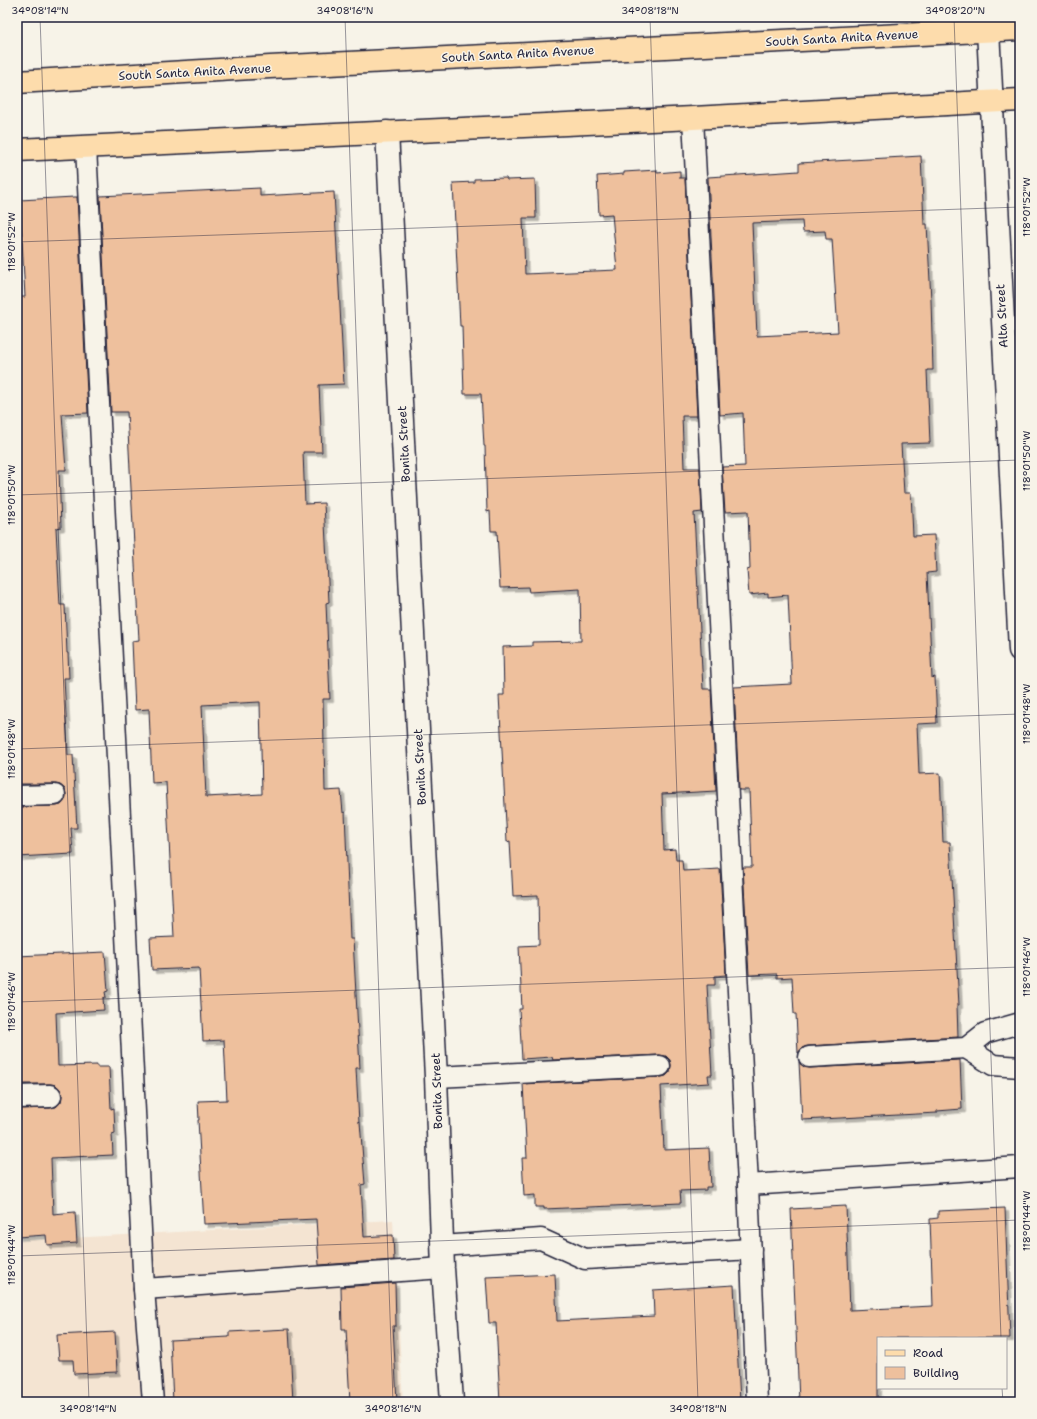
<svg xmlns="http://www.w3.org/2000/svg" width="1037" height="1419" font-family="'Shantell Sans',sans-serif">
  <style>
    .built { fill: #f4e4d2 }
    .building { fill: #eec09d; stroke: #22223b; fill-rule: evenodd; filter: url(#shadow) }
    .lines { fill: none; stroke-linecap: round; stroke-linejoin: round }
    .service-casing { stroke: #22223b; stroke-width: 23 }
    .minor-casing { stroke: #22223b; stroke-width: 25 }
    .primary-casing { stroke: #22223b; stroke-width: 25 }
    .service { stroke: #f7f3e8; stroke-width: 20 }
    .minor { stroke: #f7f3e8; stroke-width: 22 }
    .primary { stroke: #fddcac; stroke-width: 22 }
    .ticks { fill: none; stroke: #22223b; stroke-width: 1; stroke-opacity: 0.45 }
    .labels { text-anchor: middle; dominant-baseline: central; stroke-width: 3; stroke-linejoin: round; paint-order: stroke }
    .street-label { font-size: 12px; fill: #22223b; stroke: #f7f3e8 }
    .neatline { fill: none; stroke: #22223b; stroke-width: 1.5 }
    .ticks-label { font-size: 10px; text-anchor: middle; fill: #22223b }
  </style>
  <defs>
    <filter id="shadow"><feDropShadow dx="3.5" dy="3.5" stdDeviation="0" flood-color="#0004"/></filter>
  </defs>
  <rect width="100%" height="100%" fill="#f7f3e8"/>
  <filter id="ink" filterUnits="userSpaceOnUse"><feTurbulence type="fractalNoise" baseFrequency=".025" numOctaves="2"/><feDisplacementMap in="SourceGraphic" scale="8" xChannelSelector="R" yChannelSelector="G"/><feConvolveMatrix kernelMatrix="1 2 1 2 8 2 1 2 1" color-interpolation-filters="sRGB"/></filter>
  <g filter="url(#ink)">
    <polygon class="built" points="393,1220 403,1402 17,1402 17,1241"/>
    <g class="building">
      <path d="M921,156L924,224H927L931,300L933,370H927L930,443L901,444L904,493H911L913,536L934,535L936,572L927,573L932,678L935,677L937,723L917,724L919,774L940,773L943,842H950L959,1005H957L958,1037L808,1046L802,1048L798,1053L796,1014H794L792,977L777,978V974L749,975L743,867H752L749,790H739L734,687L792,684L788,595L768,597V593L749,595L747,570L750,569L748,511L725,512L722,467L745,466L743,413L720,415L708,177L799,171V163ZM802,221L803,232L825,231L826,239H832L838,332L757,336L752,223Z"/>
      <polygon points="657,170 657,173 680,171 680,178 685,178 697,416 682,416 684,468 700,468 702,512 694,513 703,689 711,689 716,791 662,794 664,850 675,849 676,860 682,860 683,871 720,869 726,975 715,976 715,985 707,985 712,1075 708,1075 709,1083 661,1086 664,1150 709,1148 711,1187 706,1187 706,1190 680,1191 681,1203 544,1209 544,1207 535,1207 535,1195 524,1196 522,1158 527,1158 523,1084 661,1077 666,1076 670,1072 671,1065 670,1060 666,1056 659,1055 553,1060 552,1057 522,1059 519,1009 522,1009 519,946 539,945 538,895 513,896 510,841 507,842 499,695 504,695 503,647 532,646 532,642 581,641 580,589 529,592 528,587 500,588 497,531 491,531 490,511 487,512 485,446 484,446 481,394 464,394 462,326 460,326 453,183 474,182 474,179 506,178 507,180 535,179 536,218 523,218 525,274 617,270 612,214 599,215 597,176 624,174 624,172"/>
      <path d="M260,188V196L334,192L344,384L319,385L322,452H303L305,504L324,503L329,602L326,603L330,699H323L325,791L341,790L343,813L345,812L350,939H353L360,1068H356L359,1123L360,1122L365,1184L361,1185L364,1237L393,1235L394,1260L319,1265L316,1219L204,1224L198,1120H199L198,1101L227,1100L224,1040L203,1041L199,968L152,970L150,938L174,937L166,782L152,783L149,709L135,710L132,641L139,640L127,412H111L100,196ZM260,702L262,794L206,797L202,705Z"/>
      <polygon points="74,197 77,197 88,413 62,414 66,470 59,470 61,527 56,528 60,605 65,605 67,653 68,653 69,678 64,678 68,755 73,755 77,828 71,828 73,854 17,857 17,807 56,806 61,805 65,800 66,795 65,789 60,785 55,784 17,784 17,297 25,297 20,200"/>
      <polygon points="105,952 108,991 105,992 106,997 103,998 104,1010 56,1013 58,1066 97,1065 97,1067 109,1067 111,1109 114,1108 115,1133 112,1134 113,1155 51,1158 53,1214 75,1212 77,1243 47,1245 46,1235 17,1237 17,1109 50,1108 56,1107 61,1102 62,1095 60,1089 56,1085 50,1084 17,1084 17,956"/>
      <polygon points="960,1060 962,1109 937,1111 937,1113 802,1120 799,1062 804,1067 810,1068"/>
      <polygon points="846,1206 850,1310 933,1306 930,1219 938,1218 938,1211 1005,1208 1010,1338 878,1338 878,1402 799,1402 791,1209"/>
      <polygon points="555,1274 557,1321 654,1316 653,1290 734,1285 740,1402 500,1402 496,1323 489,1323 486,1277"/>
      <polygon points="395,1283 396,1326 393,1326 397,1402 350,1402 346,1329 342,1329 341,1287"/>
      <polygon points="289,1329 293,1402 173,1402 170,1340 229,1337 229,1332"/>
      <polygon points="115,1332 117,1372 74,1374 73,1360 59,1360 57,1335"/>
    </g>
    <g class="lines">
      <defs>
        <g id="service">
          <polyline points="693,118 748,1185 757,1402"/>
          <polyline points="86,147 144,1289 153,1402"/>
          <polyline points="17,796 55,795"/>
          <polyline points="966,1048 993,1065 1020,1067"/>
          <polyline points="809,1057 966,1048 985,1033 1020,1023"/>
          <polyline points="436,1077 660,1066"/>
          <polyline points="748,1185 1020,1167"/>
          <polyline points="442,1246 541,1239 585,1259 751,1249"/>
          <polyline points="144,1289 443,1268"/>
        </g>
        <g id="minor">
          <polyline points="988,30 1020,650"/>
          <polyline points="387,132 436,1077 443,1268 452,1402"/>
          <polyline points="17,1097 50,1096"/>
        </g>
        <g id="primary">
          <polyline points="17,82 270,67 1020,29"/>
          <polyline points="17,150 693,118 1020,100"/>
        </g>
      </defs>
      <use href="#service" class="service-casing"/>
      <use href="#minor" class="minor-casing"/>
      <use href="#primary" class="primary-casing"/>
      <use href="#service" class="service"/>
      <use href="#minor" class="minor"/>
      <use href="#primary" class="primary"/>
    </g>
  </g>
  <path class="ticks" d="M40,17L89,1402M345,17L393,1402M650,17L698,1402M954,17L1001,1338M17,242L1020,207M17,495L1020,460M17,749L1020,714M17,1002L1020,967M17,1256L1020,1220M1002,1388L1003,1402"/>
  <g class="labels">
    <g class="street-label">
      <text transform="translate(842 38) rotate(-3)">South Santa Anita Avenue</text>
      <text transform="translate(518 54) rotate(-3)">South Santa Anita Avenue</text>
      <text transform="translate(195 72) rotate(-3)">South Santa Anita Avenue</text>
      <text transform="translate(1002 316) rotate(-93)">Alta Street</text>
      <text transform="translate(404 444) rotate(-93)">Bonita Street</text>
      <text transform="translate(420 767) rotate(-93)">Bonita Street</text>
      <text transform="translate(437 1091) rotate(-92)">Bonita Street</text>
    </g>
  </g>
  <rect width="1037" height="1419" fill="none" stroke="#f7f3e8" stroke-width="44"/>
  <rect x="877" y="1337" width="130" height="52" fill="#f7f3e8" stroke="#a29fa3"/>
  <rect x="885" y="1350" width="20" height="6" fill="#fddcac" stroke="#a29fa3"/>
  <text x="913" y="1357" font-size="12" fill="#22223b">Road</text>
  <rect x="885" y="1367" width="20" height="12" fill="#eec09d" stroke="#a29fa3"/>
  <text x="913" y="1377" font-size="12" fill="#22223b">Building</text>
  <rect x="22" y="22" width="993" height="1375" class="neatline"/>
  <g class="ticks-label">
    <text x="40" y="14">34°08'14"N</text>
    <text x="345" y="14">34°08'16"N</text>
    <text x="650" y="14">34°08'18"N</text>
    <text x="955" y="14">34°08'20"N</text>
    <text transform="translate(1026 207) rotate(-90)" y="4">118°01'52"W</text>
    <text transform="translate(11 242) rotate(-90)" y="4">118°01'52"W</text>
    <text transform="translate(1026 461) rotate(-90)" y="4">118°01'50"W</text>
    <text transform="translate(11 495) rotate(-90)" y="4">118°01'50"W</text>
    <text transform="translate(1026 714) rotate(-90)" y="4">118°01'48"W</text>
    <text transform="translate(11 749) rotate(-90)" y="4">118°01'48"W</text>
    <text transform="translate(1026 967) rotate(-90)" y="4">118°01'46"W</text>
    <text transform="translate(11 1002) rotate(-90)" y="4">118°01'46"W</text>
    <text transform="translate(1026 1221) rotate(-90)" y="4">118°01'44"W</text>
    <text transform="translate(11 1255) rotate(-90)" y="4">118°01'44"W</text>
    <text x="88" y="1412">34°08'14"N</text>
    <text x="393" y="1412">34°08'16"N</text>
    <text x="698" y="1412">34°08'18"N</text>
  </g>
</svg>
